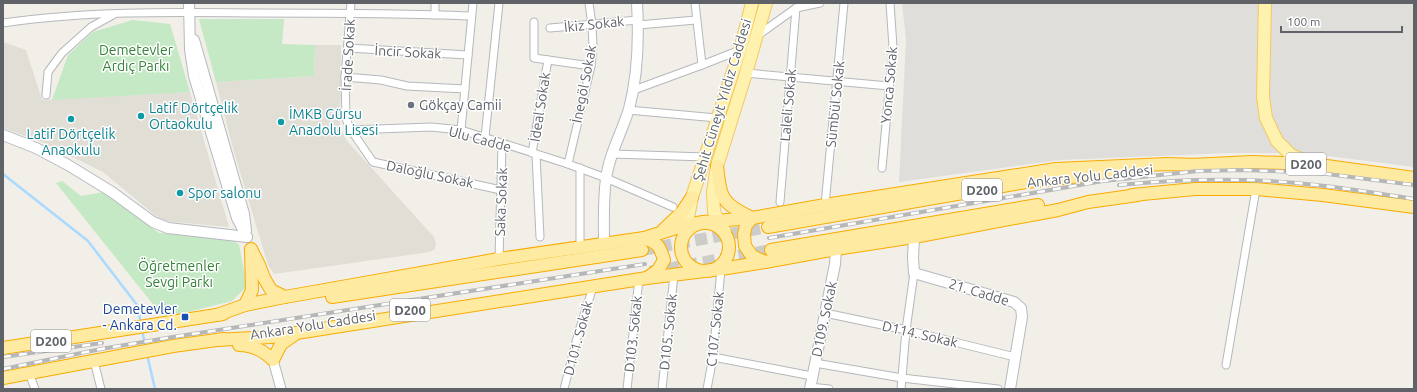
<svg xmlns="http://www.w3.org/2000/svg" width="1417" height="392" font-family="Ubuntu,sans-serif">
  <style>
    .industrial { fill: #e0deda }
    .education { fill: #e1ded6 }
    .green { fill: #c5e8c5 }
    .lines { fill: none; stroke-linecap: round; stroke-linejoin: round }
    .stream { stroke: #aadaff; stroke-width: 2.5 }
    .trunk-tunnel { stroke: #ccccc8; stroke-width: 12; stroke-dasharray: 12 6; stroke-linecap: butt }
    .minor-casing { stroke: #b5b8bc; stroke-width: 9 }
    .tertiary-casing { stroke: #b5b8bc; stroke-width: 11 }
    .secondary-casing { stroke: #b6babf; stroke-width: 12 }
    .primary-casing { stroke: #f2c960; stroke-width: 14 }
    .trunk-casing { stroke: #f9ab00; stroke-width: 14 }
    .minor { stroke: #fff; stroke-width: 7 }
    .tertiary { stroke: #fff; stroke-width: 9 }
    .secondary { stroke: #fff; stroke-width: 10 }
    .primary { stroke: #fff2af; stroke-width: 12 }
    .trunk { stroke: #feeaa1; stroke-width: 12 }
    .rail-casing { stroke: #b6b7b8; stroke-width: 4 }
    .rail { stroke: #fff; stroke-width: 2.5; stroke-dasharray: 8; stroke-linecap: butt }
    .worship-dot { fill: #6b7280; stroke: #fff; stroke-width: 1.5 }
    .culture-dot { fill: #0f9aa8; stroke: #fff; stroke-width: 1.5 }
    .transit-dot { fill: #1a4fb4; stroke: #fff; stroke-width: 1.5 }
    .labels { text-anchor: middle; dominant-baseline: central; stroke-width: 3; stroke-linejoin: round; paint-order: stroke }
    .shield { fill: #fff; stroke: #8f9295; stroke-width: 1 }
    .shield-label { font-size: 13px; font-weight: bold; fill: #5f6368 }
    .street-label { font-size: 14px; fill: #5f6368; stroke: #fff }
    .park-label { font-size: 14px; fill: #348238; stroke: #fff }
    .worship-label { font-size: 14px; fill: #5b616d; stroke: #fff; text-anchor: start }
    .culture-label { font-size: 14px; fill: #0d838f; stroke: #fff; text-anchor: start }
    .transit-label { font-size: 14px; fill: #164399; stroke: #fff; text-anchor: end }
  </style>
  <rect width="100%" height="100%" fill="#f1efe8"/>
  <polygon class="industrial" points="902,3 1414,3 1414,167 1304,153 1229,153 1061,160 899,182 906,40"/>
  <g class="education">
    <polygon points="3,42 26,50 42,100 190,92 229,227 162,221 103,172 44,143 3,128"/>
    <polygon points="315,45 341,45 340,128 347,141 434,237 436,243 435,249 430,252 274,274 268,265 234,152 216,82 314,76"/>
  </g>
  <g class="green">
    <polygon points="199,19 284,19 282,44 315,45 314,76 216,82"/>
    <polygon points="133,20 170,24 190,92 52,100 68,55 93,32"/>
    <polygon points="62,181 81,196 104,192 159,233 230,238 239,245 247,286 232,301 164,318 56,183"/>
  </g>
  <g class="lines">
    <g class="stream">
      <polyline points="3,174 88,241 137,305 141,324"/>
      <polyline points="142,331 146,348"/>
      <polyline points="147,354 155,389"/>
    </g>
    <g class="trunk-tunnel">
      <polyline points="642,250 768,227"/>
      <polyline points="650,272 771,250"/>
    </g>
    <defs>
      <g id="minor">
        <polyline points="351,3 345,77 346,119 351,130 373,162 501,190"/>
        <polyline points="695,3 702,65"/>
        <polyline points="435,15 435,3"/>
        <polyline points="534,22 534,58 591,66"/>
        <path d="M3,23C85,11 168,12 251,13C324,13 398,13 471,16"/>
        <polyline points="638,25 696,20"/>
        <polyline points="550,28 638,20"/>
        <polyline points="757,36 796,8 820,3"/>
        <polyline points="348,48 468,55"/>
        <polyline points="746,73 889,86"/>
        <polyline points="345,77 381,80 407,86 465,89"/>
        <polyline points="634,90 702,65 740,50"/>
        <polyline points="46,95 48,72 62,53 91,27 113,15"/>
        <polyline points="628,110 717,118"/>
        <polyline points="351,130 431,127 461,130 568,164 606,178 673,207"/>
        <polyline points="461,130 473,3"/>
        <polyline points="485,137 499,3"/>
        <polyline points="532,153 548,60"/>
        <polyline points="612,154 706,157"/>
        <polyline points="536,155 540,237"/>
        <polyline points="568,164 591,66 593,46 592,25 589,3"/>
        <polyline points="580,168 580,247"/>
        <polyline points="882,168 893,47 890,3"/>
        <polyline points="780,202 796,8"/>
        <polyline points="825,205 844,3"/>
        <polyline points="499,259 502,144"/>
        <polyline points="825,313 906,330 1015,357"/>
        <polyline points="713,357 812,376"/>
        <polyline points="94,361 101,389"/>
        <polyline points="815,363 902,378 998,389"/>
        <polyline points="1226,365 1256,189"/>
        <polyline points="29,373 35,389"/>
        <polyline points="810,387 829,389"/>
        <polyline points="564,389 578,334 593,287"/>
        <polyline points="627,389 639,279"/>
        <polyline points="662,389 674,275"/>
        <polyline points="707,389 713,357 721,269"/>
        <polyline points="901,389 906,330 914,273"/>
      </g>
      <polyline id="tertiary" points="273,360 281,389"/>
      <g id="secondary">
        <polyline points="189,3 190,49 194,76 237,218 247,237"/>
        <polyline points="194,40 244,214 246,230"/>
        <polyline points="3,135 36,148 68,165 112,192 153,222 168,228 247,237"/>
        <polyline points="914,237 913,258 914,273 1014,302 1021,308 1022,317 1010,389"/>
        <path d="M604,243C604,222 603,200 606,179C609,154 622,132 629,109C638,75 639,38 637,3"/>
        <polyline points="810,389 835,264 836,249"/>
      </g>
      <g id="primary">
        <polyline points="1265,3 1263,97 1266,118 1277,141 1291,155 1312,164"/>
        <polyline points="725,232 714,212 713,192 717,166 746,73 766,3"/>
        <polyline points="685,233 692,197 740,50 752,3"/>
      </g>
      <g id="trunk">
        <polyline points="1191,165 1252,162 1312,164 1414,178"/>
        <path d="M717,166C721,200 721,202 752,218L746,225L744,234L745,246L752,256L765,262"/>
        <polyline points="1132,195 1195,189 1256,189 1323,195 1414,207"/>
        <circle cx="705" cy="247" r="24"/>
        <polyline points="768,227 1026,182 1107,173"/>
        <polyline points="663,230 682,212 692,197"/>
        <path d="M644,238C658,243 660,246 664,260L658,270L647,278"/>
        <polyline points="251,249 259,265 264,278 271,290 285,297"/>
        <polyline points="771,250 1038,205"/>
        <polyline points="332,297 642,250"/>
        <polyline points="245,305 252,290 251,250"/>
        <polyline points="217,315 245,305 285,297 499,259 644,238 686,225 703,222 752,218 825,205 1056,169 1167,164 1197,165"/>
        <polyline points="217,340 271,337 647,278 721,269 765,262 836,249 914,237 1058,210 1088,202 1138,195"/>
        <path d="M239,345C253,345 263,350 273,360L281,344L294,335"/>
        <polyline points="3,348 223,314"/>
        <polyline points="3,378 173,346 224,339"/>
      </g>
    </defs>
    <use href="#minor" class="minor-casing"/>
    <use href="#tertiary" class="tertiary-casing"/>
    <use href="#secondary" class="secondary-casing"/>
    <use href="#primary" class="primary-casing"/>
    <use href="#trunk" class="trunk-casing"/>
    <use href="#minor" class="minor"/>
    <use href="#tertiary" class="tertiary"/>
    <use href="#secondary" class="secondary"/>
    <use href="#primary" class="primary"/>
    <use href="#trunk" class="trunk"/>
    <defs>
      <g id="rail">
        <path d="M1119,185C1160,181 1202,179 1244,180C1301,181 1358,190 1414,199"/>
        <polyline points="769,238 1103,181 1198,171 1244,170 1319,173 1414,185"/>
        <polyline points="3,357 102,343"/>
        <polyline points="3,369 101,349 173,337 645,264"/>
      </g>
    </defs>
    <use href="#rail" class="rail-casing"/>
    <use href="#rail" class="rail"/>
  </g>
  <circle class="worship-dot" cx="411" cy="105" r="4"/>
  <g class="culture-dot">
    <circle cx="141" cy="116" r="4"/>
    <circle cx="71" cy="119" r="4"/>
    <circle cx="281" cy="122" r="4"/>
    <circle cx="180" cy="193" r="4"/>
  </g>
  <rect class="transit-dot" x="181" y="313" width="8" height="8" rx="2"/>
  <g class="labels">
    <g class="shield">
      <rect x="1286" y="153" width="40" height="22" rx="3"/>
      <rect x="962" y="179" width="40" height="22" rx="3"/>
      <rect x="390" y="299" width="40" height="22" rx="3"/>
      <rect x="31" y="330" width="40" height="22" rx="3"/>
    </g>
    <g class="shield-label">
      <text x="1306" y="164">D200</text>
      <text x="982" y="190">D200</text>
      <text x="410" y="310">D200</text>
      <text x="51" y="341">D200</text>
    </g>
    <g class="street-label">
      <text transform="translate(594 24) rotate(-6)">İkiz Sokak</text>
      <text transform="translate(408 52) rotate(3)">İncir Sokak</text>
      <text transform="translate(348 55) rotate(-87)">İrade Sokak</text>
      <text transform="translate(584 84) rotate(-79)">İnegöl Sokak</text>
      <text transform="translate(889 85) rotate(-85)">Yonca Sokak</text>
      <text transform="translate(722 100) rotate(-73)">Şehit Cüneyt Yıldız Caddesi</text>
      <text transform="translate(835 104) rotate(-84)">Sümbül Sokak</text>
      <text transform="translate(788 105) rotate(-85)">Laleli Sokak</text>
      <text transform="translate(540 107) rotate(-81)">İdeal Sokak</text>
      <text transform="translate(480 139) rotate(15)">Ulu Cadde</text>
      <text transform="translate(430 174) rotate(12)">Daloğlu Sokak</text>
      <text transform="translate(1090 176) rotate(-6)">Ankara Yolu Caddesi</text>
      <text transform="translate(501 202) rotate(-88)">Saka Sokak</text>
      <text transform="translate(979 292) rotate(17)">21. Cadde</text>
      <text transform="translate(824 319) rotate(-78)">D109. Sokak</text>
      <text transform="translate(313 325) rotate(-9)">Ankara Yolu Caddesi</text>
      <text transform="translate(715 329) rotate(-84)">C107. Sokak</text>
      <text transform="translate(668 332) rotate(-84)">D105. Sokak</text>
      <text transform="translate(633 334) rotate(-84)">D103. Sokak</text>
      <text transform="translate(920 334) rotate(13)">D114. Sokak</text>
      <text transform="translate(578 338) rotate(-75)">D101. Sokak</text>
    </g>
    <g class="park-label">
      <text x="136" y="50">Demetevler<tspan x="136" dy="16">Ardıç Parkı</tspan></text>
      <text x="179" y="266">Öğretmenler<tspan x="179" dy="16">Sevgi Parkı</tspan></text>
    </g>
    <g class="worship-label">
      <text x="419" y="105">Gökçay Camii</text>
    </g>
    <g class="culture-label">
      <text x="149" y="108">Latif Dörtçelik<tspan x="149" dy="16">Ortaokulu</tspan></text>
      <text x="289" y="114">İMKB Gürsu<tspan x="289" dy="16">Anadolu Lisesi</tspan></text>
      <text x="71" y="134" text-anchor="middle">Latif Dörtçelik<tspan x="71" dy="16">Anaokulu</tspan></text>
      <text x="188" y="193">Spor salonu</text>
    </g>
    <g class="transit-label">
      <text x="177" y="309">Demetevler<tspan x="177" dy="16">- Ankara Cd.</tspan></text>
    </g>
  </g>
  <rect width="1417" height="392" fill="none" stroke="#5f6368" stroke-width="8"/>
  <path d="M1281 26v6h121v-6" fill="none" stroke="#5f6368" stroke-width="2"/>
  <text x="1287" y="26" font-size="12" fill="#5f6368" stroke="#ffffff" stroke-width="3" paint-order="stroke">100 m</text>
</svg>
